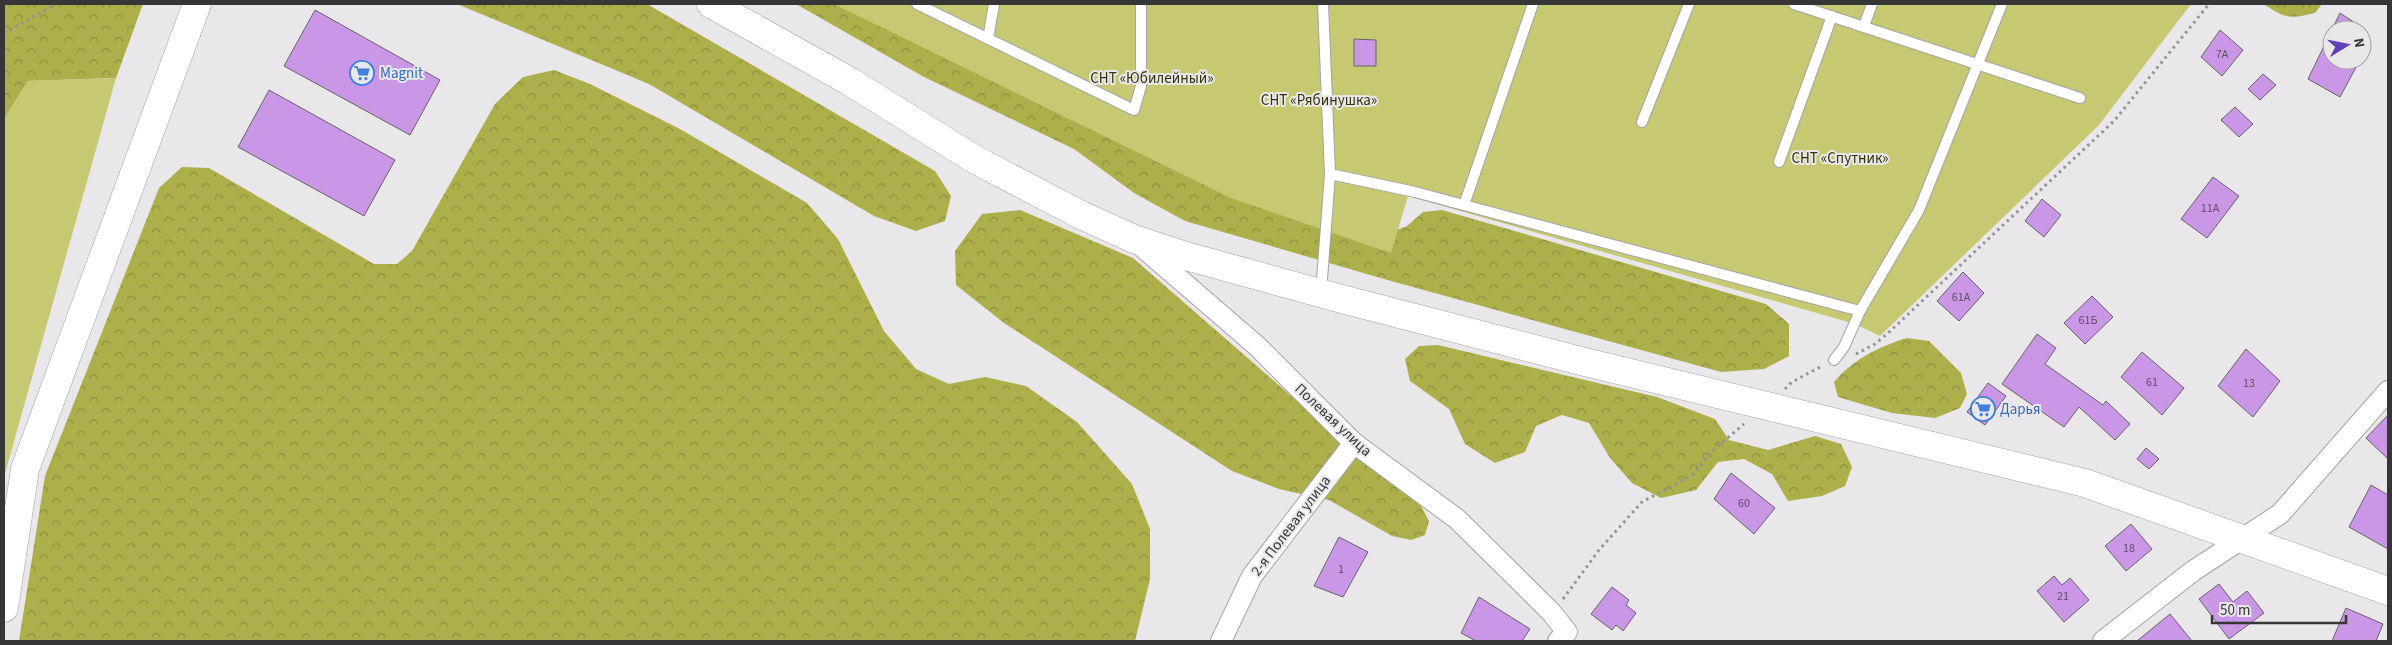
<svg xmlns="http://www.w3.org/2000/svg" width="2392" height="645" font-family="'Source Sans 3',sans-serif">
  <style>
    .forest { fill: url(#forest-crowns) }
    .garden { fill: #c6c972 }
    .building { fill: #ca97e6; stroke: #666467 }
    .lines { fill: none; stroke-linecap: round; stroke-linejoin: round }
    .lane-casing { stroke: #a5a3a6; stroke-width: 12 }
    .street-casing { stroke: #a5a3a6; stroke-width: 22 }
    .secondary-casing { stroke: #a5a3a6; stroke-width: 29 }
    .primary-casing { stroke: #a5a3a6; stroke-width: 29 }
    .path { stroke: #949294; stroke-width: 3; stroke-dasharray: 2.5 4; stroke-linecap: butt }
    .lane { stroke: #fff; stroke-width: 10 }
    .street { stroke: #fff; stroke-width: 20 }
    .secondary { stroke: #fff; stroke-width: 28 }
    .primary { stroke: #fff; stroke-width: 28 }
    .labels { text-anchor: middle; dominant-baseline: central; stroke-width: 4; stroke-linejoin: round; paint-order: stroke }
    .number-label { font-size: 12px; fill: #5c4e63 }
    .shop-label { font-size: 15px; fill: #366cbe; stroke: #e9e7ea; text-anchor: start }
    .park-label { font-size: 15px; fill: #323307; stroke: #e9e7ea }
    .street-label { font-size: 15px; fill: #373637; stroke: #e9e7ea }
  </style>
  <defs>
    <pattern id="forest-crowns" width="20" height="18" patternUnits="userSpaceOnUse" patternTransform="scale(1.25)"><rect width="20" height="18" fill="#adaf4b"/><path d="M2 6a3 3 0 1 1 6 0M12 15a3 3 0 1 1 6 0" fill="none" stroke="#8e8f3f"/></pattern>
  </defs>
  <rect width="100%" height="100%" fill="#e9e7ea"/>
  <g class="forest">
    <polygon points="4,4 143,4 116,78 28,81 4,119"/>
    <polygon points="457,4 647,4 935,171 951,196 945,221 916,231 874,216 649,84"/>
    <polygon points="796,4 895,4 1386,234 1407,226 1423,212 1442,210 1766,304 1789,324 1789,356 1764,369 1721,372 1384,279 1185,221 1134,193 1074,149 924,77"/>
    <path d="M2264,4H2322L2315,13C2289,19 2286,19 2264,4Z"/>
    <polygon points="554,70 590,84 680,129 807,203 838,239 884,331 916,369 949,384 985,377 1026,386 1077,422 1132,484 1150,529 1150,579 1135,641 19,641 45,476 159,188 182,167 209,168 374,264 397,264 412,251 495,104 523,77"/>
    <polygon points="1020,210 1133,258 1343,441 1421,506 1429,521 1425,535 1411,540 1392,536 1329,500 1279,489 1232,471 1004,323 956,285 955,251 982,214"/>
    <path d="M1907,338L1929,341L1961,373L1967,394L1960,408L1935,418L1892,413L1838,397L1834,382C1852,360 1880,346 1907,338Z"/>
    <polygon points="1438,345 1657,397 1715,419 1729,440 1768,450 1815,436 1841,444 1852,467 1845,486 1822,496 1788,501 1772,474 1744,459 1718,462 1696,490 1661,498 1632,483 1610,458 1589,423 1562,415 1536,426 1525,452 1495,463 1465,444 1449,409 1410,381 1405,359 1419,346"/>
  </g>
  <g class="garden">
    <polygon points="834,4 2191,4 2099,125 1880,336 1855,324 1408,196 1391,253 1231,198"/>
    <polygon points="116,78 4,477 4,119 28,81"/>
  </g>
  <g class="building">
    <polygon points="315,10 440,80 410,135 284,66"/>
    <polygon points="2340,13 2366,30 2332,30 2332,60 2360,60 2340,97 2308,79"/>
    <polygon points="2220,30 2243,50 2222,76 2201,57"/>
    <polygon points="1354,39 1376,40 1376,66 1354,66"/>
    <polygon points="2263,74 2276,85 2260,100 2248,89"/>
    <polygon points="269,90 395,160 364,216 238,147"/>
    <polygon points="2235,107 2253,124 2239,137 2221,120"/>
    <polygon points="2213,177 2239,196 2207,238 2181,219"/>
    <polygon points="2042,199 2061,215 2044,237 2025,221"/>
    <polygon points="1963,272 1984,293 1959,321 1937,301"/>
    <polygon points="2092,296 2113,317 2085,344 2064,323"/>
    <polygon points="2037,334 2056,348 2045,364 2103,405 2106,401 2130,424 2115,440 2079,407 2064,427 2002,384"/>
    <polygon points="2246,349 2280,381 2253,417 2218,386"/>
    <polygon points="2142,352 2184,388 2162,415 2121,377"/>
    <polygon points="1988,383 2006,396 1985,425 1967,412"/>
    <polygon points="2388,415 2388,459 2366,438"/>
    <polygon points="2146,448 2159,459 2149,469 2137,459"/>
    <polygon points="1731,473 1775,508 1754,534 1714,499"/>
    <polygon points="2371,485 2388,495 2388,549 2349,527"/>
    <polygon points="2131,524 2152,549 2126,571 2105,546"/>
    <polygon points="1339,537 1368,552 1343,597 1314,586"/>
    <polygon points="2054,576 2062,585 2070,578 2089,600 2064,622 2037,591"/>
    <polygon points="2219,584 2233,602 2247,591 2264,613 2229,639 2199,599"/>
    <polygon points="1612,587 1629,600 1626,605 1636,613 1623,631 1616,625 1612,630 1591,614"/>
    <polygon points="1479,597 1530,629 1522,641 1476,641 1461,633"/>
    <polygon points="2346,608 2383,624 2376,641 2332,641"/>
    <polygon points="2170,614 2192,641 2137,641"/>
  </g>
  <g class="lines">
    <defs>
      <g id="lane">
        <polyline points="917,4 1134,110 1141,86 1141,4"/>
        <polyline points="1794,4 2080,98"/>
        <polyline points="1864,26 1872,4"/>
        <polyline points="988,39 994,4"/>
        <polyline points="1642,122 1689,4"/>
        <polyline points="1779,162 1832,16"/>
        <polyline points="1330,174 1415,192 1860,311"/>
        <polyline points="1464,205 1533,4"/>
        <polyline points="1321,292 1330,174 1323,4"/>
        <polyline points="1834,360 1844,347 1860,311 1919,210 2002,4"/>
      </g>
      <g id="street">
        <polyline points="1140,245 1257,346 1354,443 1457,519 1551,612 1567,632 1558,641"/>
        <polyline points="1221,641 1252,576 1354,443"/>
        <polyline points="2103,641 2193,571 2280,514 2388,391"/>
      </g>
      <polyline id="secondary" points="4,608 25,469 197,4"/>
      <polyline id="primary" points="711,4 849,81 974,159 1081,215 1134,239 1186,256 1338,298 1585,362 2085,483 2388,591"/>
    </defs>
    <use href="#lane" class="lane-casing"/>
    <use href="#street" class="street-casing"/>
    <use href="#secondary" class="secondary-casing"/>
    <use href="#primary" class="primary-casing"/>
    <g class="path">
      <polyline points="4,33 56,4"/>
      <polyline points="1856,354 1875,344 1887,334 2114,121 2209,4"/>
      <polyline points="1785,389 1792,382 1822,366"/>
      <polyline points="1563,599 1599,550 1642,502 1694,474 1712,451 1744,424"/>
    </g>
    <use href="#lane" class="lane"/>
    <use href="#street" class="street"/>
    <use href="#secondary" class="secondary"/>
    <use href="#primary" class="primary"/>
  </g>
  <defs>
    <symbol id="supermarket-ring" viewBox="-11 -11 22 22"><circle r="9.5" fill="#e9e7ea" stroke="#3f7fe0" stroke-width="1.5"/><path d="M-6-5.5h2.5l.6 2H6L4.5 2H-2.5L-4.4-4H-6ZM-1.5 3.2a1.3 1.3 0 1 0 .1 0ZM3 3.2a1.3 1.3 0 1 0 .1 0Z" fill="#3f7fe0"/></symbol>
  </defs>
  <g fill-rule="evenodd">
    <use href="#supermarket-ring" x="348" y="59" width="28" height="28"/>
    <use href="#supermarket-ring" x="1969" y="395" width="28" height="28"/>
  </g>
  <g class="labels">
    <g class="number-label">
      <text x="2222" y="54">7А</text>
      <text x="2210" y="208">11А</text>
      <text x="1961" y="297">61А</text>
      <text x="2088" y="320">61Б</text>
      <text x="2152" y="382">61</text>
      <text x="2249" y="383">13</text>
      <text x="1744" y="503">60</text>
      <text x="2129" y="548">18</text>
      <text x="1341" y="569">1</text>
      <text x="2063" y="596">21</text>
    </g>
    <g class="shop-label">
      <text x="380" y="73">Magnit</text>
      <text x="2000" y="409">Дарья</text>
    </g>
    <g class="park-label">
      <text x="1152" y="78">СНТ «Юбилейный»</text>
      <text x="1319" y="100">СНТ «Рябинушка»</text>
      <text x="1840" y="158">СНТ «Спутник»</text>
    </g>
    <g class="street-label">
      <text transform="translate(1333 420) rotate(43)">Полевая улица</text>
      <text transform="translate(1291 526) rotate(-53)">2-я Полевая улица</text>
    </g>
  </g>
  <rect width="2392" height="645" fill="none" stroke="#373637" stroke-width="10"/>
  <g transform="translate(2347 45) rotate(80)"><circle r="24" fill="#e9e7ea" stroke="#a2a0a2"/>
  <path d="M0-4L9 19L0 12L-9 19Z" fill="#5f41b9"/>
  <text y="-8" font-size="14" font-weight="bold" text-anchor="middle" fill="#373637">N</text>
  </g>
  <path d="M2212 615v8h134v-8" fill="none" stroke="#373637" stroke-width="2.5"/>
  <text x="2220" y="615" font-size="15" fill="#373637" stroke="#e9e7ea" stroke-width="4" paint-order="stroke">50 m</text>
</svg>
